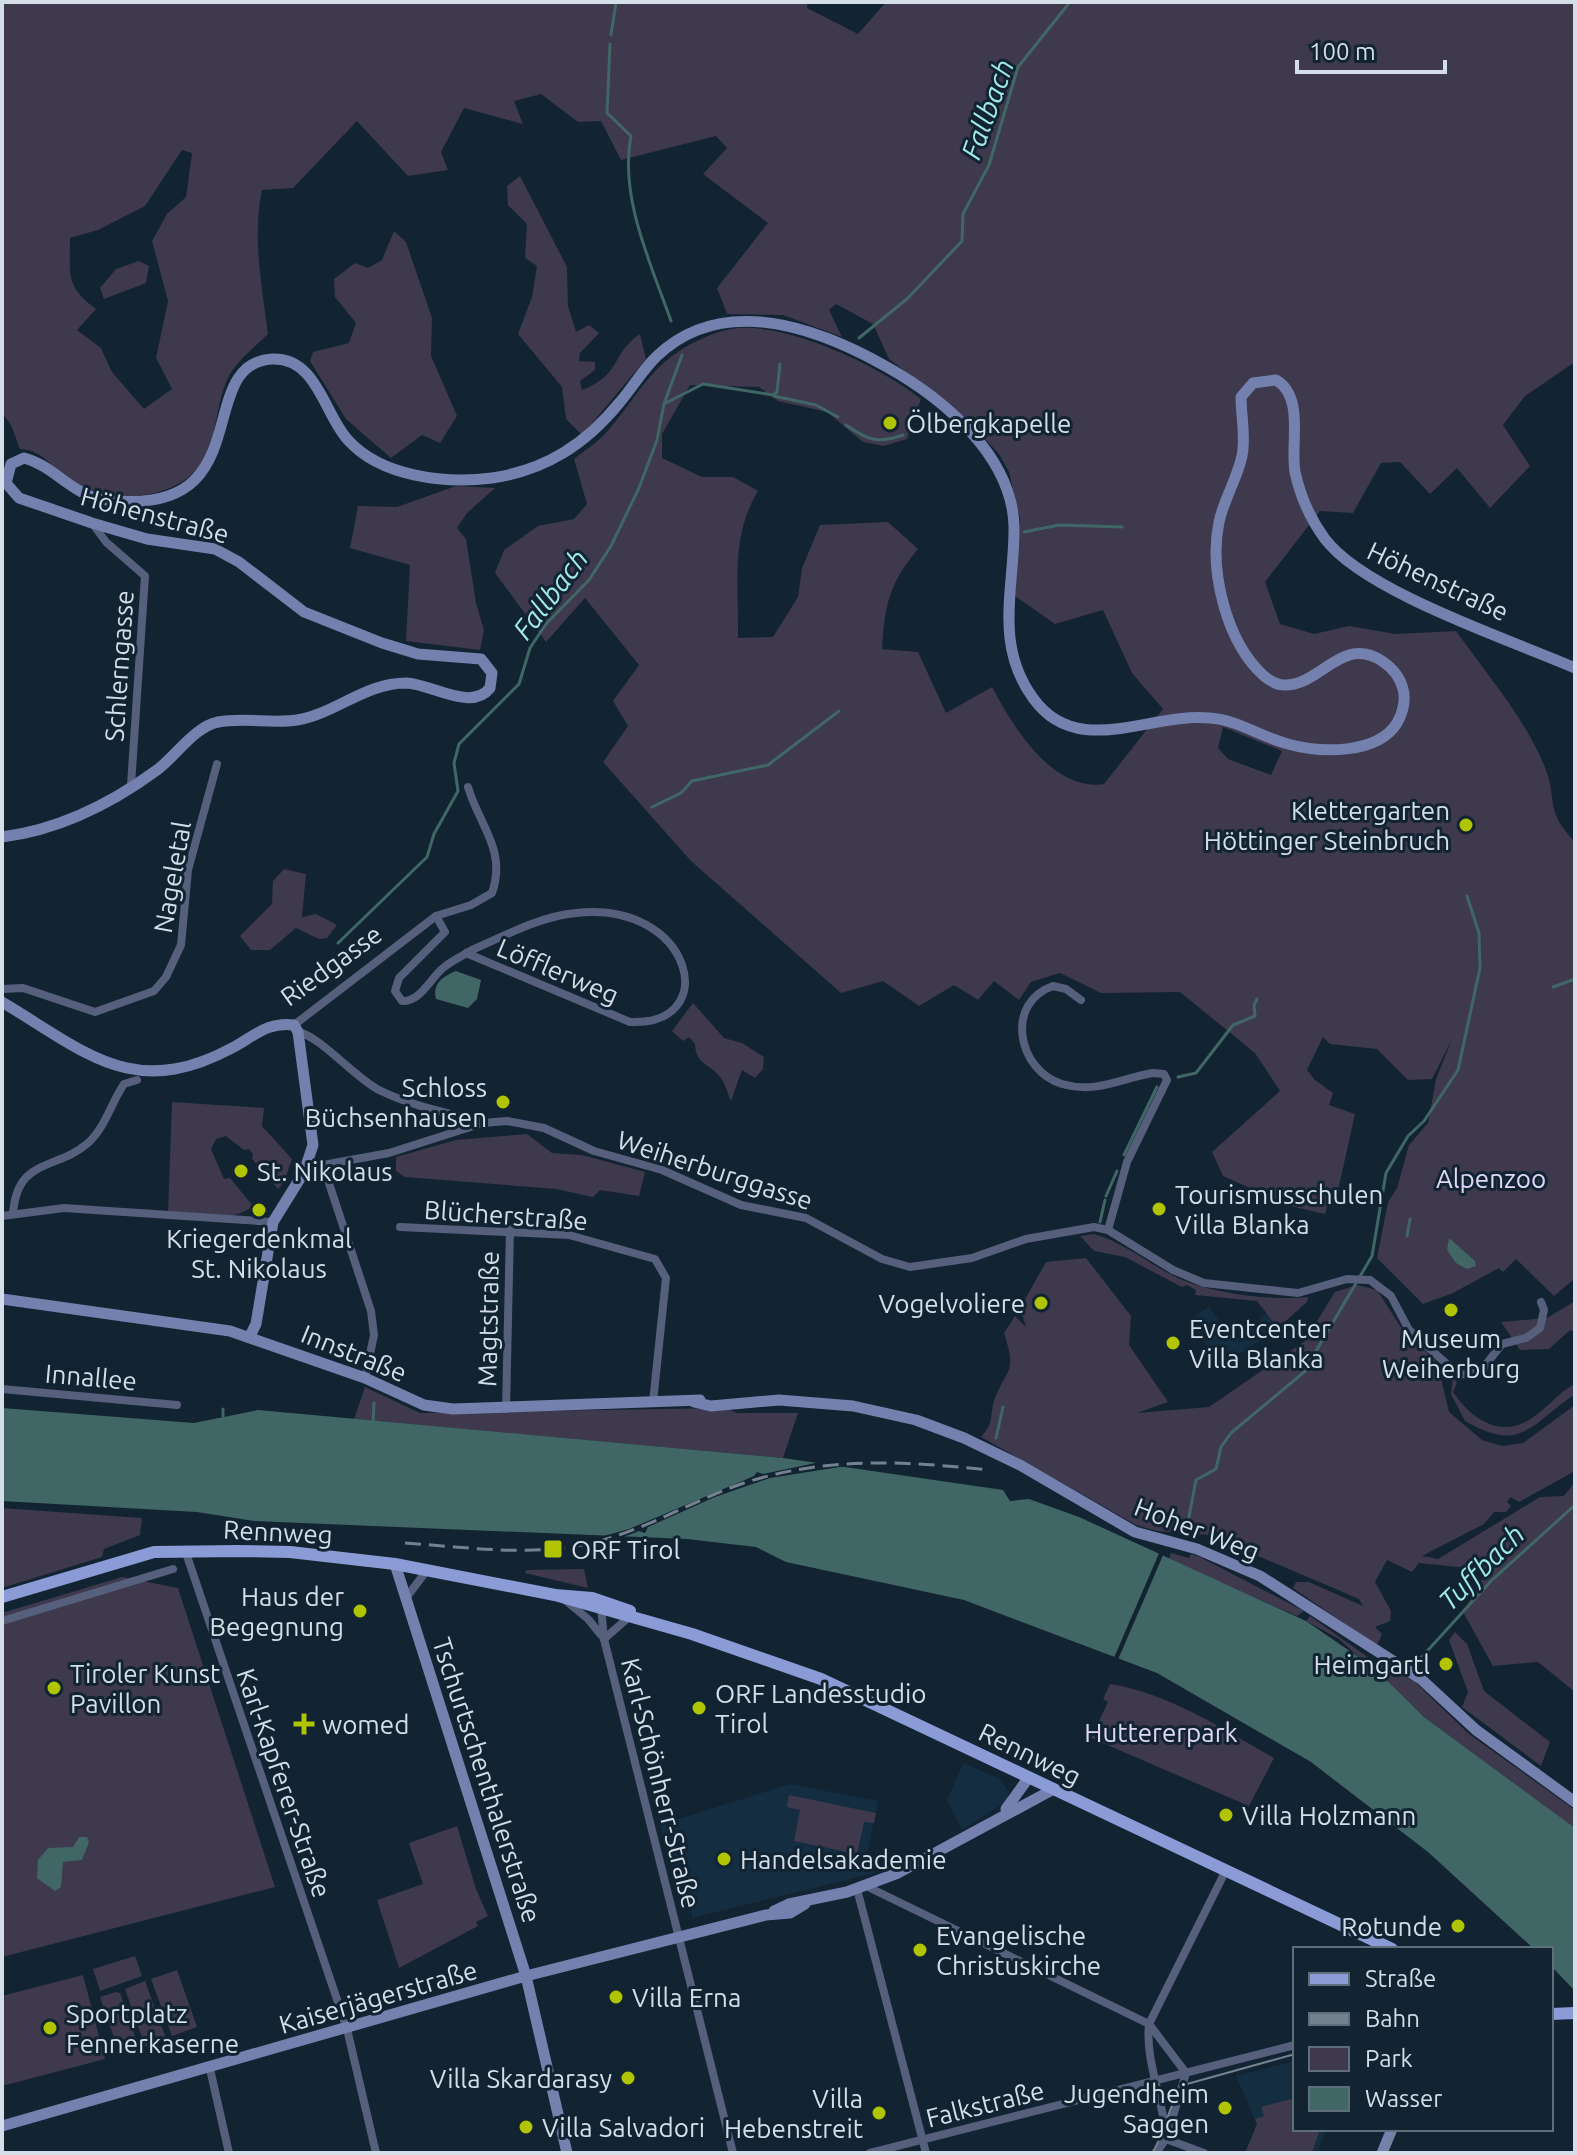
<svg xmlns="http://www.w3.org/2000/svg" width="1577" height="2155" font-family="Ubuntu,sans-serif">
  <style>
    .built { fill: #152d41 }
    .green { fill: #3e394d; fill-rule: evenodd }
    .water { fill: #406766 }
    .pier { fill: #122332 }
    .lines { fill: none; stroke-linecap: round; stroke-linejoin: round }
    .stream { stroke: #406766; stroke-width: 3 }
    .street { stroke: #565f7b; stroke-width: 8 }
    .secondary { stroke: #7481ae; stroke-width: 11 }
    .primary { stroke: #8a9bd6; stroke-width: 12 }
    .tram { stroke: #74828f; stroke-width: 2 }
    .rail { stroke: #74828f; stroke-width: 3; stroke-dasharray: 16 8; stroke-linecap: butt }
    .poi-dot { fill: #b0c500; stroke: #122332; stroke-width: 3 }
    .labels { text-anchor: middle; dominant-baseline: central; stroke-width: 6; stroke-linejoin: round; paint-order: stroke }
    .poi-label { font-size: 26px; fill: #d3dee8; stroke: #122332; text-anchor: start }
    .street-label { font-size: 26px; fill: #d3dee8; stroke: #122332 }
    .park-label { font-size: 26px; fill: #e0d7f8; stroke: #122332 }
    .water-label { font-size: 28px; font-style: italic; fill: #9feae9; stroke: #122332 }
  </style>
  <rect width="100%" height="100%" fill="#122332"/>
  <g class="built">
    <polygon points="1209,1306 1233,1340 1261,1321 1259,1318 1269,1311 1277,1324 1270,1328 1272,1332 1221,1367 1189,1320"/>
    <polygon points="963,1763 998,1778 1009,1792 1007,1801 962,1830 947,1800"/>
    <polygon points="790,1784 878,1801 867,1855 875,1873 692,1918 688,1887 678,1889 660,1825"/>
    <polygon points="1295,2061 1295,2129 1326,2129 1318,2153 1245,2153 1257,2124 1236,2076"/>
  </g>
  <g class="green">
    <path d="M2,2H808L807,8L858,34L886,2H1575V362L1525,396L1503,425L1530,466L1490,508L1457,468L1430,494L1400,462L1381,463L1353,513L1320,511L1265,582L1280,624L1314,634L1349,626L1396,634L1456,631C1486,673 1524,717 1544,765C1559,801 1543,808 1575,842V1283L1573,1280L1554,1296L1516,1259L1503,1272L1499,1268L1453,1293L1423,1304L1377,1258L1388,1202L1397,1188L1409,1145L1428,1123L1436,1079L1452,1039L1432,1079L1408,1080L1377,1049L1330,1044L1323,1037L1307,1070L1315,1080L1333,1093L1329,1105L1355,1114L1337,1195L1329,1199L1325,1214L1290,1206L1223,1176L1212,1152L1280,1091L1255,1053L1180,992L1101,993L1060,973L1031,982L1019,1000L994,981L978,1000L954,985L919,1006L883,981L841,993L691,861L603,762L628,726L613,701L639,665L585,598L546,642L495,573L504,550L538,526L574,519L587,504L574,459C584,451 595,444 603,436C626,412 641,382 667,360C685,345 715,330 739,328C793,325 879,366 921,399L907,439L884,446L863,442L827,412L778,401L759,387L690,385L662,434V458L702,477H733L758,491C730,537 739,586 738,638L773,637L798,597L802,568L820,525L888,522L918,549C889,584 885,604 882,649L918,652L946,713L992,687C1013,726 1052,792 1104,784L1163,709L1132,673L1103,610L1055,624L1015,596L1020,519L1009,472L999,454L964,417L889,359L873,324L836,304L829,310L842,337L783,315L727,314L717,288L768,223L703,174L727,148L716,136L621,160L601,121L578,122L541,94L514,101L523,124L464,108L441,152L448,170L408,176L357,121L293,188L262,190C252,238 262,286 268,334C254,348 235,362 227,380C217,403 217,428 208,451C195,486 150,500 116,495C102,493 88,490 75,483C53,472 46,450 20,449L11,425L2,413ZM182,150L192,153L186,197L167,214L152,241L168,301L156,358L172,389L144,409L112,372L101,348L77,330L96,309C65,286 70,275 70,238L98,230L145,206ZM1223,727L1282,751L1271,775L1228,759L1218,748Z"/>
    <path d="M520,176L567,267L568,306L576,332L589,325L599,333L580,353L579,361L595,362V370L580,381L582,390C623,374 610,354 640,334L646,359L582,435L566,419L562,387L518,334L532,297L537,266L525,258L527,224L508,205L507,186Z"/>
    <polygon points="394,231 406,242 432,318 431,356 457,416 440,443 422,435 391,458 346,419 310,361 313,352 349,343 356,323 335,297 334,279 355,263 368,268 382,260"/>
    <polygon points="139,261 149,266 146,283 104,299 100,288 116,269"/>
    <polygon points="456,486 495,488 467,513 457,528 466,539 476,603 484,630 480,650 406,641 410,565 350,548 358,506 397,507"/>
    <polygon points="284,869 306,874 302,917 316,914 337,925 327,938 319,939 296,928 270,950 251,950 240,936 272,904 273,881"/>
    <path d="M693,1003L724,1038L742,1043L764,1057L763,1069L755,1078L742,1070L731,1101C728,1094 725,1083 720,1077C710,1063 696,1066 695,1044L689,1037L683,1041L672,1031Z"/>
    <path d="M172,1102L264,1108L262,1126L292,1159L284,1182L278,1189L252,1159L253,1154L249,1149L244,1150L226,1136L216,1139L211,1149L224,1179L230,1178L253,1206C231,1224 195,1216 168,1214Z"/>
    <polygon points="527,1134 552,1153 582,1155 645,1172 639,1196 600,1190 593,1197 556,1189 405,1177 396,1171 396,1157 456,1140"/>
    <path d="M1094,1234C1123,1242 1146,1262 1172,1275C1205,1293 1271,1301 1308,1297L1307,1302L1278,1328L1257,1301L1195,1295L1196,1290L1187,1285L1182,1287L1125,1257L1094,1251L1080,1236Z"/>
    <path d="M1086,1258L1131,1316L1129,1345L1168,1402L1137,1413L1209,1407L1305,1341L1335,1292L1357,1285L1377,1290L1402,1329L1437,1362L1449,1412L1482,1440L1502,1446L1523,1443L1575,1405V1471L1519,1502L1510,1497L1507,1502L1511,1506L1506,1512H1494L1484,1524L1422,1556L1438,1559L1540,1497L1564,1496L1575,1482V1692L1538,1662L1493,1666L1463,1612L1488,1570L1419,1563L1412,1572L1387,1560L1375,1582L1391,1611L1390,1621L1375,1627L1382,1634L1377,1646L1293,1588L1296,1582H1309L1363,1606L1359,1599L1209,1535L1157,1531L1136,1525L981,1437C995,1421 989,1418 994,1401C1006,1367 1018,1376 1004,1333L1015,1316L1026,1327L1020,1308L1046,1262Z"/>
    <polygon points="1575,1301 1575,1330 1569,1331 1549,1349 1520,1350 1501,1322 1547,1318"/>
    <path d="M1453,1377L1457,1383L1453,1392C1473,1421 1503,1441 1536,1415C1550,1405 1559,1392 1575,1384V1394C1531,1424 1521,1454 1465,1421L1451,1394Z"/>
    <polygon points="365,1387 420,1413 725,1408 737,1413 798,1413 783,1458 354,1419"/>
    <polygon points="2,1508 142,1518 140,1535 104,1549 102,1557 2,1588"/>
    <polygon points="1171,1553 1189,1558 1191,1554 1198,1556 1304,1611 1297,1616 1169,1560"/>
    <polygon points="584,1569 588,1588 525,1573 526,1570"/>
    <polygon points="122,1577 178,1588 275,1887 2,1957 2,1613"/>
    <polygon points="1310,1616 1369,1658 1414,1681 1469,1734 1575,1810 1575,1828 1424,1717 1339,1639 1306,1621"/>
    <polygon points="1455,1632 1467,1644 1484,1691 1550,1742 1541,1766 1462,1707 1468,1692 1449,1640"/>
    <path d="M1110,1684C1170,1694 1221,1728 1274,1758L1249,1806L1091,1738L1108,1702L1103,1699Z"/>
    <polygon points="789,1795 876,1813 874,1823 864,1822 857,1854 794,1841 800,1810 787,1807"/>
    <polygon points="457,1826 476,1889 488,1916 476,1922 478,1926 399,1968 377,1900 423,1884 409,1843"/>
    <polygon points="135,1956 142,1976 100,1991 93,1969"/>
    <polygon points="177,1970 197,2027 172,2036 151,1979"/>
    <polygon points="83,1975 105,2059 2,2086 2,1996"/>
    <polygon points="145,1981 166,2038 145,2046 125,1989"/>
    <polygon points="116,1992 120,1993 139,2048 120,2055 100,1997"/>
    <polygon points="1291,2099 1295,2106 1295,2129 1320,2129 1312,2153 1245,2153 1257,2124 1255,2119 1264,2116 1261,2107"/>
  </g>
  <g class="water">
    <path d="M456,971L481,980L477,999L468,1008L436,999C432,984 443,976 456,971Z"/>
    <polygon points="1449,1238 1475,1261 1476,1266 1467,1269 1456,1263 1447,1250"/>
    <polygon points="2,1408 194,1423 258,1410 783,1458 1003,1490 1010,1501 1029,1499 1079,1517 1306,1621 1373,1667 1424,1717 1575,1828 1575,1991 1551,1966 1551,1949 1534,1949 1428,1852 1311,1762 1157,1673 964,1600 786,1562 756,1547 687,1539 254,1521 197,1512 2,1501"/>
    <polygon points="79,1837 87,1837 89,1842 82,1860 63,1862 61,1887 55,1891 37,1878 38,1860 48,1848 73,1847"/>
  </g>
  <g class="pier">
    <polygon points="825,1461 858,1464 770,1478 715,1497 648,1527 645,1533 639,1531 613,1541 589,1540 629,1529 754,1476 757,1472 763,1474"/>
    <polygon points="1160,1551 1164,1553 1117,1662 1113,1660"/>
  </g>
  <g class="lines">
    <g class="stream">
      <polyline points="611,35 616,2"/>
      <path d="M610,44L607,113L631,136C619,197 651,264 671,321"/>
      <polyline points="859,338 908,298 962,241 963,214 989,165 1018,67 1070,2"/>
      <polyline points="774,396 816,405 838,417"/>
      <polyline points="664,404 682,355"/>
      <path d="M846,425C867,440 878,444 903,435"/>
      <polyline points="1024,532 1059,525 1122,527"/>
      <polyline points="652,807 681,793 692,781 768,765 839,711"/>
      <polyline points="338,943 427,857 434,834 458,791 454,763 459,744 519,684 530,648 546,624 589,580 611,546 639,488 657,440 664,404 703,384 773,395 777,392 780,364"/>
      <polyline points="1553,987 1575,979"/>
      <polyline points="1178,1077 1196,1073 1233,1025 1255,1016 1254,1005 1257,999"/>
      <polyline points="1124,1155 1157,1087"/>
      <polyline points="1106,1196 1117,1171"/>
      <polyline points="1100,1222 1105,1200"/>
      <polyline points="1407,1236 1410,1219"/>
      <polyline points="223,1416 223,1409"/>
      <polyline points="373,1423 374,1403"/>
      <polyline points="996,1438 1003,1407"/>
      <polyline points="1187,1527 1196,1480 1216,1469 1221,1447 1231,1433 1321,1358 1316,1351 1372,1256 1386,1173 1408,1136 1424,1121 1458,1070 1480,968 1479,933 1467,896"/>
      <polyline points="1419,1660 1491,1581 1575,1505"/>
    </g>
    <g class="street">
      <polyline points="92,523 106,542 145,576 131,785"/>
      <path d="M436,916L445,932L399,978L395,991L402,1001C420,1002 430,979 443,968C451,961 462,956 472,950C504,936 541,916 576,913C692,900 724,1026 630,1022L466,953"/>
      <polyline points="2,989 23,988 95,1012 154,991 166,977 181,945 188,870 217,764"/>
      <path d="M1081,1000L1066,989L1053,986C1004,1003 1018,1071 1062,1084C1096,1094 1121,1078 1153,1073L1164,1074L1167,1080L1127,1162L1108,1230"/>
      <path d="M294,1025L436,916L471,905L492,893C507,850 479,825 468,787"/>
      <path d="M298,1032C320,1036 354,1077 379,1090C411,1106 448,1113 482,1122"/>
      <polyline points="309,1161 323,1165 389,1153 483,1123 507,1121 544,1128 594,1151 662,1170 741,1205 806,1218 882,1259 910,1267 972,1258 1026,1239 1094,1227 1108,1230 1173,1270 1204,1283 1298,1293 1347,1279 1370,1280 1391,1296 1409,1330 1459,1375 1480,1372 1502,1344 1526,1338 1540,1328 1544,1310 1541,1302"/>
      <polyline points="323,1165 371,1311 374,1335 365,1378"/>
      <path d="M13,1214C17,1157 56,1171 88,1143C105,1128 111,1103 124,1084L137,1080"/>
      <polyline points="2,1216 64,1208 273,1222"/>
      <polyline points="400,1227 569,1235 655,1259 666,1278 653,1402"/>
      <polyline points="2,1389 177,1405"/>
      <polyline points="506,1409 510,1229"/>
      <polyline points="185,1550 347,2029 376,2153"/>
      <polyline points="406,1598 427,1570"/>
      <polyline points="565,1600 588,1619 601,1635"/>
      <polyline points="601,1606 604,1639 733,2153"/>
      <polyline points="2,1621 173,1569"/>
      <polyline points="604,1639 629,1617"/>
      <polyline points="866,1886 1149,2024 1186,2073"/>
      <polyline points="857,1889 926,2153"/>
      <polyline points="210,2069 229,2153"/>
      <path d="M1166,2139C1164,2100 1145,2062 1149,2024L1226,1870"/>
      <polyline points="1166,2139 1204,2153"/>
      <polyline points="870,2153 1295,2045"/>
      <polyline points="1156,2153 1166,2139 1186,2073"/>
    </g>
    <g class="secondary">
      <path d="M2,837C58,830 112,803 157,770C176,756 194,727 218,722C244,717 271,724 297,720C335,714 365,683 406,683C432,684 471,712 490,688L492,673L481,659L418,654L382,643L304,612L239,562L215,549L147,539L92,523L19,498L6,483L11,464L24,458C55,466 72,496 106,500C263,519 191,364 272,359C317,357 324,414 348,440C381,477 446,484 492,478C546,470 586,444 620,402C633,387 643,369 657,356C723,293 818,328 887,367C944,399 1012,456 1014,526C1015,586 993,643 1033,698C1077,760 1150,712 1210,718C1238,720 1261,737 1288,744C1320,753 1377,755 1397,723C1403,713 1406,699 1403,689C1400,677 1391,667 1382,661C1342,635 1321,685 1285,685C1277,685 1270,681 1264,676C1226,642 1209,570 1219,522C1224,499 1237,479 1242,456C1246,436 1241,416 1241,397L1253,383L1276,380C1305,397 1290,444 1295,472C1300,495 1311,520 1325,539C1365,592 1511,640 1575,668"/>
      <path d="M2,1002C86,1052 133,1101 232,1048C253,1037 268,1021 294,1025L298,1032L313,1145L304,1172L273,1222L256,1324L250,1336"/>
      <polyline points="2,1299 230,1331 365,1378 424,1405 453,1409 700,1400"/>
      <polyline points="694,1402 711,1406 779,1400 853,1406 916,1420 964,1438 1020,1465 1135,1532 1197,1549 1260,1576 1421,1679 1476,1730 1575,1802"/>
      <polyline points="395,1564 526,1976 567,2153"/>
      <polyline points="1006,1809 1029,1777"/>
      <polyline points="774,1911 789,1904 847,1892 898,1873 1052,1790"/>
      <polyline points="2,2126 526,1976 766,1915 790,1913 805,1904"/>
      <polyline points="1382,2153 1392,2129"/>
    </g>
    <g class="primary">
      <polyline points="555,1595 692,1634 821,1679 1392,1949"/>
      <polyline points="2,1597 154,1552 237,1551 290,1552 395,1564 555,1595 592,1598 630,1611"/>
      <polyline points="1551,2014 1575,2013"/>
    </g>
    <g class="tram">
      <path d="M1152,2153C1167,2132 1167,2101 1187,2084L1295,2054"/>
      <polyline points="1385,2153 1395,2129"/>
    </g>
    <path class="rail" d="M405,1543C464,1547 524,1556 582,1545C639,1534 687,1503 741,1484C825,1456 903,1461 989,1470"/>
  </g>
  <g class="poi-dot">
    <circle cx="890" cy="423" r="8"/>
    <circle cx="1466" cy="825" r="8"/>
    <circle cx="503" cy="1102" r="8"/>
    <circle cx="241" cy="1171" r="8"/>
    <circle cx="1159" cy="1209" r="8"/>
    <circle cx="259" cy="1210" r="8"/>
    <circle cx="1041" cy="1303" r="8"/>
    <circle cx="1451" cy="1310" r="8"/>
    <circle cx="1173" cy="1343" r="8"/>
    <rect x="543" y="1539" width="20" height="20" rx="4"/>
    <circle cx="360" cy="1611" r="8"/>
    <circle cx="1446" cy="1664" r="8"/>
    <circle cx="54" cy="1688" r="8"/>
    <circle cx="699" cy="1708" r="8"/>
    <path d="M300 1712h8v8h8v8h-8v8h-8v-8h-8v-8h8z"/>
    <circle cx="1226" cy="1815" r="8"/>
    <circle cx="724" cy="1859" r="8"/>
    <circle cx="1458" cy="1926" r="8"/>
    <circle cx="920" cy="1950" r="8"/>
    <circle cx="616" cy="1997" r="8"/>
    <circle cx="50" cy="2028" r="8"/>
    <circle cx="628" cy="2078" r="8"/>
    <circle cx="1225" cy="2108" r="8"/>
    <circle cx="879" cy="2113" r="8"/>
    <circle cx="526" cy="2127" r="8"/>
  </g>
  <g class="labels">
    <g class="poi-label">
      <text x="906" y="423">Ölbergkapelle</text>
      <text x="1450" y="810" text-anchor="end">Klettergarten<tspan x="1450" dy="30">Höttinger Steinbruch</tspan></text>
      <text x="487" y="1087" text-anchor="end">Schloss<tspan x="487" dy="30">Büchsenhausen</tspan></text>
      <text x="257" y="1171">St. Nikolaus</text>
      <text x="1175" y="1194">Tourismusschulen<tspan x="1175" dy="30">Villa Blanka</tspan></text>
      <text x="259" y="1238" text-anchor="middle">Kriegerdenkmal<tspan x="259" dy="30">St. Nikolaus</tspan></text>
      <text x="1025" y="1303" text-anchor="end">Vogelvoliere</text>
      <text x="1189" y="1328">Eventcenter<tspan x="1189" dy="30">Villa Blanka</tspan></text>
      <text x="1451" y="1338" text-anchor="middle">Museum<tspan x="1451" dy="30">Weiherburg</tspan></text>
      <text x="571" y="1549">ORF Tirol</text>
      <text x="344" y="1596" text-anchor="end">Haus der<tspan x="344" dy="30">Begegnung</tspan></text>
      <text x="1430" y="1664" text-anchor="end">Heimgartl</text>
      <text x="70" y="1673">Tiroler Kunst<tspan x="70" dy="30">Pavillon</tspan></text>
      <text x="715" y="1693">ORF Landesstudio<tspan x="715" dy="30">Tirol</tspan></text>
      <text x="322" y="1724">womed</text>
      <text x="1242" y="1815">Villa Holzmann</text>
      <text x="740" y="1859">Handelsakademie</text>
      <text x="1442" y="1926" text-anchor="end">Rotunde</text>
      <text x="936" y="1935">Evangelische<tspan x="936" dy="30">Christuskirche</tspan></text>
      <text x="632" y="1997">Villa Erna</text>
      <text x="66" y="2013">Sportplatz<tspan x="66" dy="30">Fennerkaserne</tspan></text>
      <text x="612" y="2078" text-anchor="end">Villa Skardarasy</text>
      <text x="1209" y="2093" text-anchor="end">Jugendheim<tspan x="1209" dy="30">Saggen</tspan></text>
      <text x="863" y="2098" text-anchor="end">Villa<tspan x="863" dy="30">Hebenstreit</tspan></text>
      <text x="542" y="2127">Villa Salvadori</text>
    </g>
    <g class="street-label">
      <text transform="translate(155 515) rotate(15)">Höhenstraße</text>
      <text transform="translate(1438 581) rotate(25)">Höhenstraße</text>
      <text transform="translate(119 666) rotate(-86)">Schlerngasse</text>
      <text transform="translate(172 877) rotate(-80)">Nageletal</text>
      <text transform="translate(331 965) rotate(-36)">Riedgasse</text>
      <text transform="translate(558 971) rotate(23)">Löfflerweg</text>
      <text transform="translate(715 1170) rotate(18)">Weiherburggasse</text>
      <text transform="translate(506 1215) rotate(4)">Blücherstraße</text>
      <text transform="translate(488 1319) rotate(-89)">Magtstraße</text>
      <text transform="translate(354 1353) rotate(22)">Innstraße</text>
      <text transform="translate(91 1377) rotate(5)">Innallee</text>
      <text transform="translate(1197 1529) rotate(21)">Hoher Weg</text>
      <text transform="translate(278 1532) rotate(3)">Rennweg</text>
      <text transform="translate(1030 1754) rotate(26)">Rennweg</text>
      <text transform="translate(487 1780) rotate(72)">Tschurtschenthalerstraße</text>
      <text transform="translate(284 1783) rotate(71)">Karl-Kapferer-Straße</text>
      <text transform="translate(661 1783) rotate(76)">Karl-Schönherr-Straße</text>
      <text transform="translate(378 1997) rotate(-16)">Kaiserjägerstraße</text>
      <text transform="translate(985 2104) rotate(-14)">Falkstraße</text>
    </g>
    <g class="park-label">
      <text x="1491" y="1178">Alpenzoo</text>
      <text x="1161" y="1732">Huttererpark</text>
    </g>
    <g class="water-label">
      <text transform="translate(987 109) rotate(-70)">Fallbach</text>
      <text transform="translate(550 594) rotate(-53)">Fallbach</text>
      <text transform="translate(1481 1567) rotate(-45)">Tuffbach</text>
    </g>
  </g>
  <rect width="1577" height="2155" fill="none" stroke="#d3dee8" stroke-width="8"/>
  <rect x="1293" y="1947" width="260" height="184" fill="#122332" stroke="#5f6e7b" stroke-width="2"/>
  <rect x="1309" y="1973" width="40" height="12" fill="#8a9bd6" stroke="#5f6e7b" stroke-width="2"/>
  <text x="1365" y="1987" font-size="24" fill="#d3dee8">Straße</text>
  <rect x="1309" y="2013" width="40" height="12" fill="#74828f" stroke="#5f6e7b" stroke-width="2"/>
  <text x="1365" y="2027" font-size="24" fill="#d3dee8">Bahn</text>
  <rect x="1309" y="2047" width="40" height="24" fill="#3e394d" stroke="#5f6e7b" stroke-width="2"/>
  <text x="1365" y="2067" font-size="24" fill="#d3dee8">Park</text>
  <rect x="1309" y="2087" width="40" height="24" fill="#406766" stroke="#5f6e7b" stroke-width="2"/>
  <text x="1365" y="2107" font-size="24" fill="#d3dee8">Wasser</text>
  <path d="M1297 60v12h148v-12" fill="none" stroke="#d3dee8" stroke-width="4"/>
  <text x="1309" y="60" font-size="24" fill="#d3dee8" stroke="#122332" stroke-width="6" paint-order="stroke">100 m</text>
</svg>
